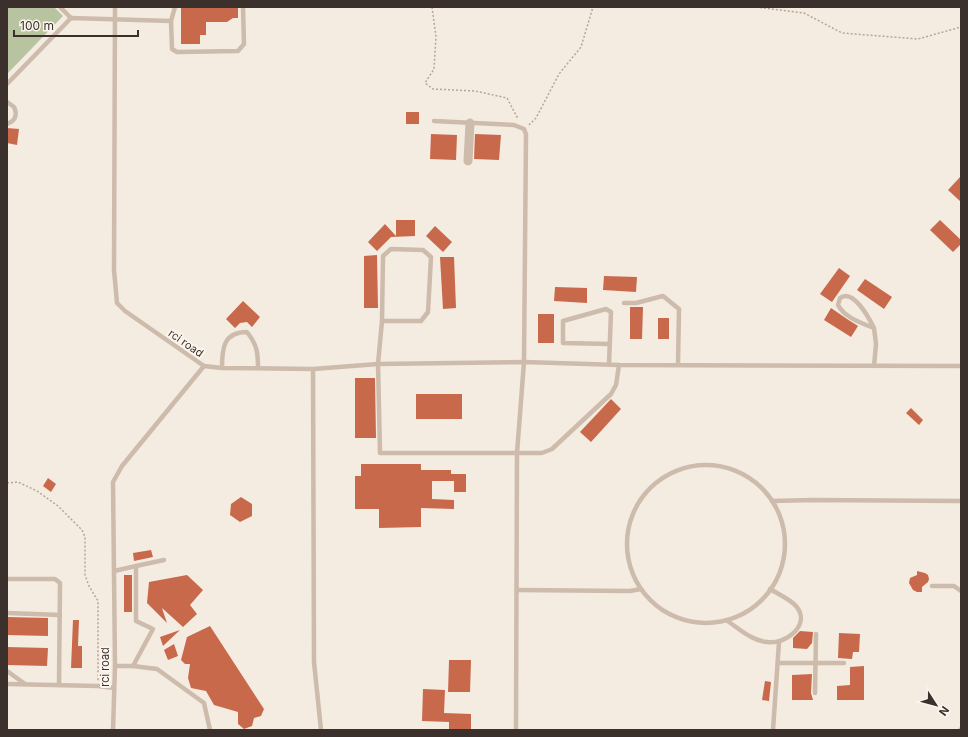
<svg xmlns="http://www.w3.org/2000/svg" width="968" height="737" font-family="Inter,sans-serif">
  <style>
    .green { fill: #b8c4a0 }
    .building { fill: #c8694b }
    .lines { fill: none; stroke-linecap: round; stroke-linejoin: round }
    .path { stroke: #b9a596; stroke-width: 1.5; stroke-dasharray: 2 2; stroke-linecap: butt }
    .lane { stroke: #cdbbac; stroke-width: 4.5 }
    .street { stroke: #cdbbac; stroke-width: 9 }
    .labels { text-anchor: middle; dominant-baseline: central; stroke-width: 4; stroke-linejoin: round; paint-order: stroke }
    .street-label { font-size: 11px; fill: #3b302b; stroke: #fbf5ee }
  </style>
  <rect width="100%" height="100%" fill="#f4ebe1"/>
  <polygon class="green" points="7,7 54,7 63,16 8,73 7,72"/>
  <g class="building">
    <polygon points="181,7 238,7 238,18 233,18 227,22 206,22 206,35 200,35 200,44 181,44"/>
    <rect x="406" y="112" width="13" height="12"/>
    <polygon points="7,128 19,129 17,145 7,143"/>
    <polygon points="431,134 457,135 456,160 430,159"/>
    <polygon points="475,134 501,135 499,160 474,159"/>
    <polygon points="961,176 961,202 948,190"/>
    <polygon points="396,220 415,220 415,236 391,237 377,251 368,242 385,224 396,236"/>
    <polygon points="940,220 961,240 961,244 953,252 930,230"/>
    <polygon points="435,226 452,242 443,252 426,236"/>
    <polygon points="377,255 378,308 364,308 364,256"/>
    <polygon points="440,257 454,257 456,308 443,309"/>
    <polygon points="839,268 850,276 832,302 820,294"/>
    <polygon points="604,276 637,277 636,292 603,290"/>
    <polygon points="865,279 892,297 884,309 857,290"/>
    <polygon points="555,287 587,288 587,303 554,301"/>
    <polygon points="243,301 260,317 252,327 247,322 240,323 235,328 226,319"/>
    <polygon points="630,307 643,307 642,339 630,339"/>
    <polygon points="831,308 847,319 858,326 851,337 824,320"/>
    <rect x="538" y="314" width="16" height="29"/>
    <rect x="658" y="318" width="11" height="21"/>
    <polygon points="355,378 375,378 376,438 355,438"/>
    <rect x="416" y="394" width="46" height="25"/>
    <polygon points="611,399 621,409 591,442 580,432"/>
    <polygon points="911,408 923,420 919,425 906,413"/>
    <polygon points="361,464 421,464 421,470 451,470 451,474 466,474 466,492 454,492 454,481 432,481 432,499 454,500 454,509 421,508 421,527 379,528 379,509 355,509 355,476 361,476"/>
    <polygon points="48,478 56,484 51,492 43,486"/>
    <polygon points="241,497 252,504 252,516 240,522 230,515 231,504"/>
    <polygon points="151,550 153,557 134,561 133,553"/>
    <polygon points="917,571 925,573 928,575 929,579 928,582 922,587 922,592 917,592 913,590 909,583 910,578 917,575"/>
    <rect x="124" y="575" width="8" height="37"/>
    <polygon points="187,575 203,590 190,605 197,614 183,627 162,608 167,623 147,603 149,582"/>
    <polygon points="7,617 48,618 48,636 7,635"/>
    <polygon points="73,620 79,620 78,646 82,646 82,668 71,668"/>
    <polygon points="210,626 264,709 261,716 254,718 252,726 244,729 238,724 238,712 214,705 206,691 191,688 188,678 190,664 185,664 181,660 187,637"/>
    <polygon points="180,630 163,646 160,637"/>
    <polygon points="800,631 813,632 812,643 807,649 793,648 793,638"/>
    <polygon points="839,633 860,634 859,652 853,652 852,659 838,658"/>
    <polygon points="174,644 178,656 168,660 164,650"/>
    <polygon points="7,647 48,648 47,666 7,665"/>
    <polygon points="449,660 471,660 470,692 448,692"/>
    <polygon points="864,666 864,700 837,700 837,686 850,685 850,667"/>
    <polygon points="812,674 811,693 813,700 792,700 792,675"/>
    <polygon points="765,681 771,682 769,701 762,700"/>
    <polygon points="423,689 445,690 444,713 471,714 471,730 449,730 449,722 422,721"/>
  </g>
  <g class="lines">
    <g class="path">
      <polyline points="432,7 436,37 434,69 425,83 433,89 475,91 507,98 518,119"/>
      <polyline points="756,7 804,13 842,33 918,39 961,27"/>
      <polyline points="529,125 536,118 559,74 581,47 593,7"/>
      <polyline points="7,483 18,482 37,491 58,506 82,530 85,537 85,575 89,586 98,601 98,681"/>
    </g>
    <g class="lane">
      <polyline points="60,7 71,18"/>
      <polyline points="115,7 114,270 117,303 125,311 204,366 222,368 313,369 378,364 524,362 619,365 961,366"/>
      <polyline points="171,21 172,49 177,52 238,51 244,44 243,7"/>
      <polyline points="7,84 71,18 171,21 175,7"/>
      <path d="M7,102L14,107C18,115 15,121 7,124"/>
      <polyline points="434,121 514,125 524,129 526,134 524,362 517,453 516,730"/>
      <polyline points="624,303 636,303 663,296 679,309 678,364"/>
      <polyline points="382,321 421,321 428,312 431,257 423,250 391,249 383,256 382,321 378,364 380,453 542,453 552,449 611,394 616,385 619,365"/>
      <path d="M874,328C869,318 853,288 840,298L838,305C844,317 861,323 874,328L876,344L874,366"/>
      <polyline points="609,364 611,312 606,309 563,321 563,343 610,344"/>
      <path d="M222,368C222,349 223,332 247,332C257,345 258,352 258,368"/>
      <polyline points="313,369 314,662 321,730"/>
      <circle cx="706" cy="544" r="79"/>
      <polyline points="772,501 812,500 961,501"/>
      <polyline points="114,571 136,566"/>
      <polyline points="7,579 55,579 60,583 59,685"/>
      <polyline points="932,586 954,586 961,591"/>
      <polyline points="517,590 630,591 641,589"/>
      <polyline points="7,613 60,615"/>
      <path d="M726,620C738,628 752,641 767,642C785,645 812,625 796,606C790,599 778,594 770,589"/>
      <polyline points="779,663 844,663"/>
      <polyline points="115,666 133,666 157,669 204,703 210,730"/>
      <polyline points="133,666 153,629 136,621 136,566 164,560"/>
      <polyline points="7,671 25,684"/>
      <polyline points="7,684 98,686 114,688"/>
      <polyline points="815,693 816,634"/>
      <polyline points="113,730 115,666 113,482 122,466 204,366"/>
      <polyline points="773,730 779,642"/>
      <polyline points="960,730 961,729"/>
    </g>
    <polyline class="street" points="468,161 470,123"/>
  </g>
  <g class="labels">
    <g class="street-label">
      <text transform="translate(186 343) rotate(35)">rci road</text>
      <text transform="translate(105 667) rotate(-90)">rci road</text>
    </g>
  </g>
  <rect width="968" height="737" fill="none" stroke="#3b302b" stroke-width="16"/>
  <g transform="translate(936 705) rotate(126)" stroke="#fbf5ee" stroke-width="3" paint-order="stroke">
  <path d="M0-3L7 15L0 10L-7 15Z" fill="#3b302b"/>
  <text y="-6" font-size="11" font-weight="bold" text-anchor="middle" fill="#3b302b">N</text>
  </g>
  <path d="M14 30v6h124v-6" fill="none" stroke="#3b302b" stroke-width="2"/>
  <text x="20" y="30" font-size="12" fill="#3b302b" stroke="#fbf5ee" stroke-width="3" paint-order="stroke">100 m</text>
</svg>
